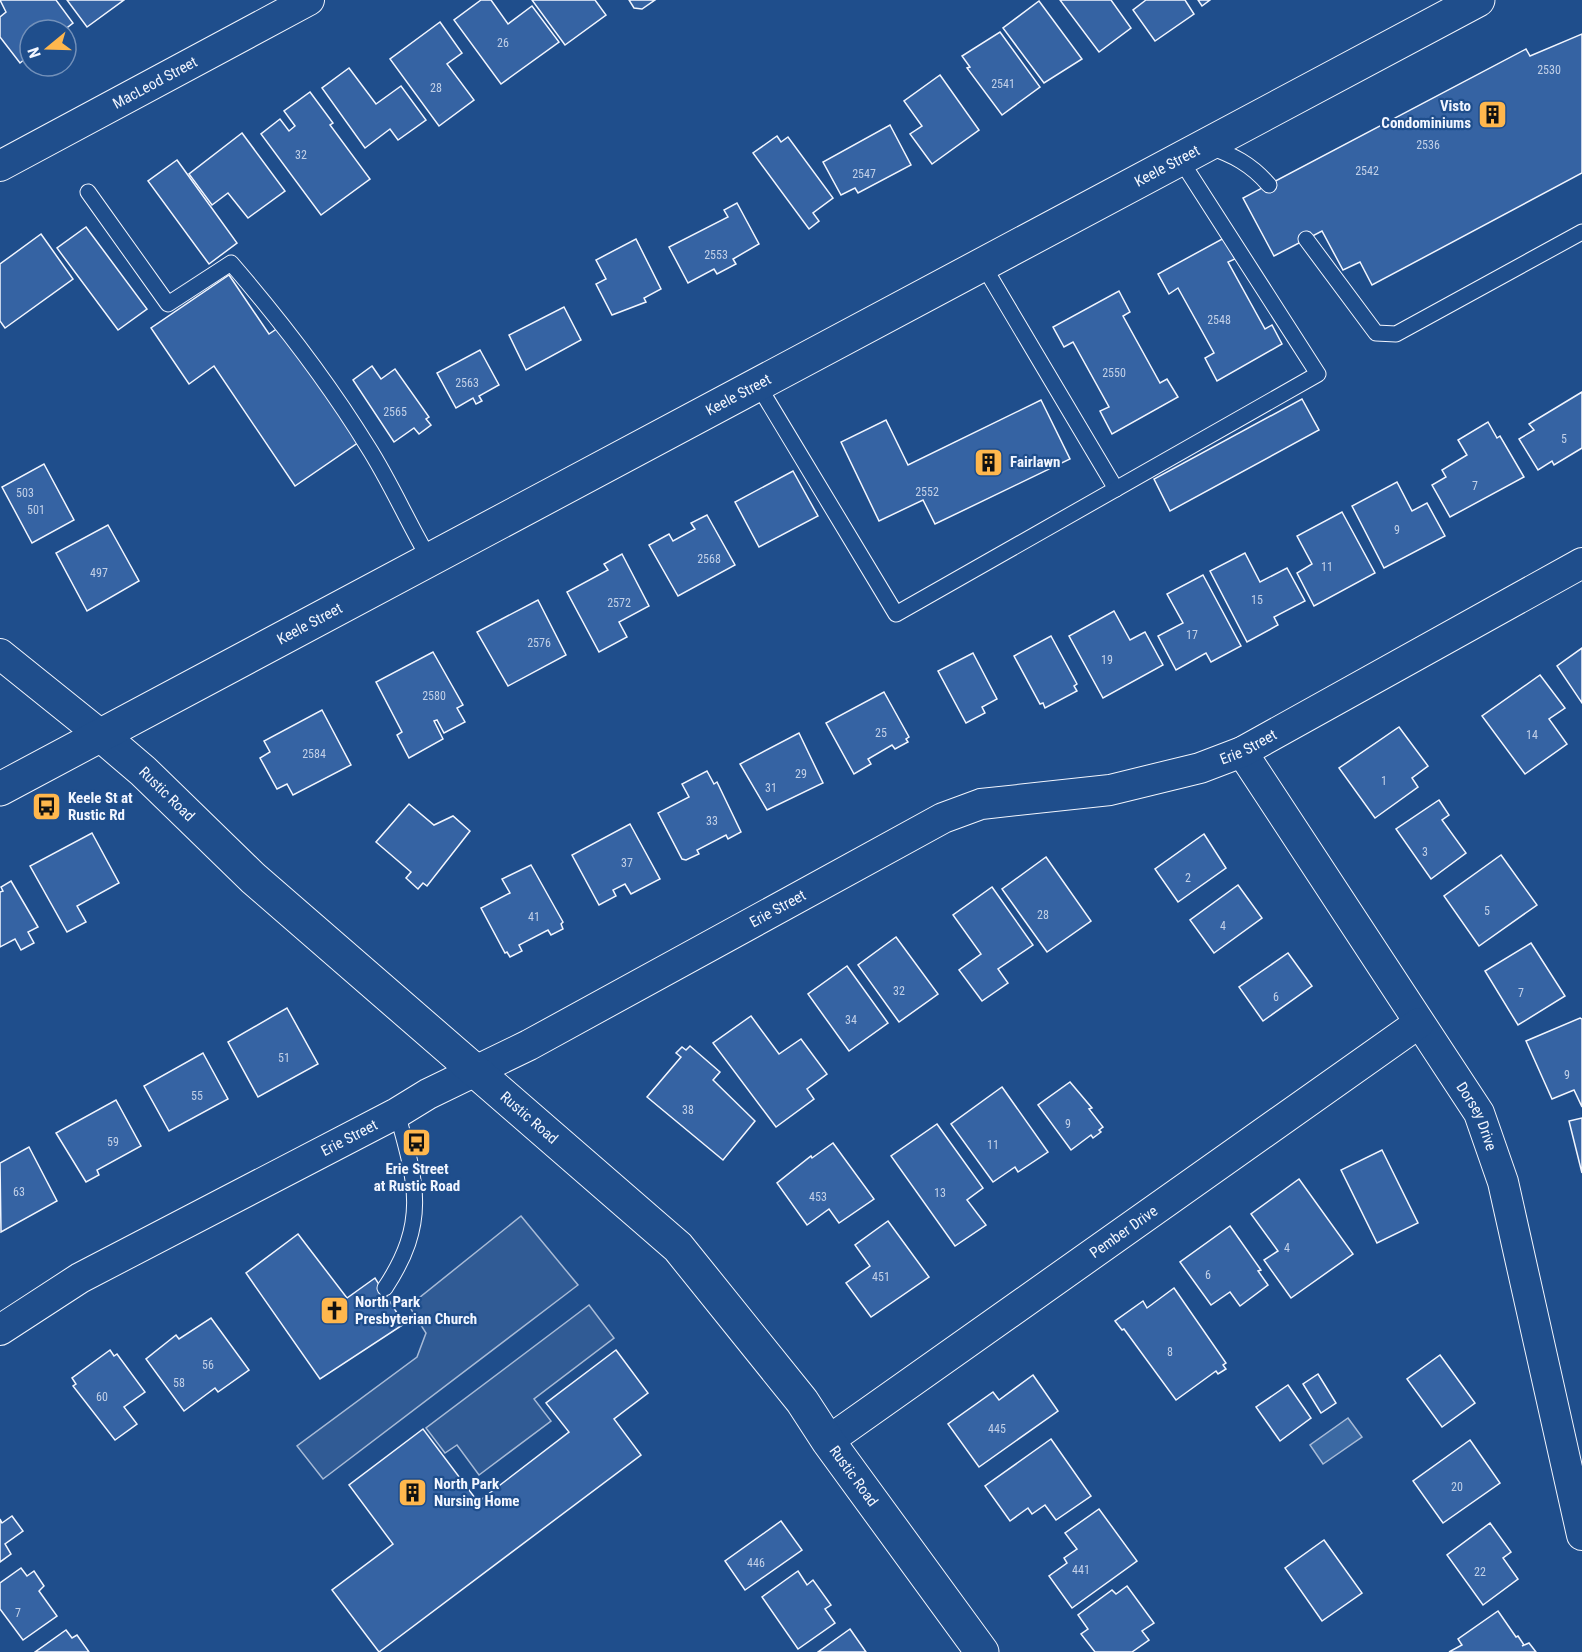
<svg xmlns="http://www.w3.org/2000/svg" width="1582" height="1652" font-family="'Roboto Condensed',sans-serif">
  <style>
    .parking { fill: #305b95; stroke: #a8bbd7; stroke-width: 1.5 }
    .water { fill: #3b69a3; stroke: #a8bbd7; stroke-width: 1.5 }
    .building { fill: #3563a3; stroke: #f2f6ff; stroke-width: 1.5 }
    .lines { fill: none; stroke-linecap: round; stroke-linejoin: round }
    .service-casing { stroke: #f2f6ff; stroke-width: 17 }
    .minor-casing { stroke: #f2f6ff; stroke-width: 32 }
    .tertiary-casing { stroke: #f2f6ff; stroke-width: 35 }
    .secondary-casing { stroke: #f2f6ff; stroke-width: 35 }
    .service { stroke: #1f4e8c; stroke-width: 15 }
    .minor { stroke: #1f4e8c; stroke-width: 30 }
    .tertiary { stroke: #1f4e8c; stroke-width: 33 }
    .secondary { stroke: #1f4e8c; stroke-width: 33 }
    .labels { text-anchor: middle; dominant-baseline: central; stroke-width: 4.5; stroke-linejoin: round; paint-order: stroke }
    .number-label { font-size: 12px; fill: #c3d1e8 }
    .street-label { font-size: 15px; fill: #f2f6ff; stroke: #1f4e8c }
    .poi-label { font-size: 15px; font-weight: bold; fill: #f2f6ff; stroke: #1f4e8c; text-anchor: start }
  </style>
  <rect width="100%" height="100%" fill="#1f4e8c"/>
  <g class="parking">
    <polygon points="521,1216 578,1285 323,1479 297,1446 417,1357 426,1333 409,1306"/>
    <polygon points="589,1305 614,1338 534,1399 551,1421 479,1475 457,1445 445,1453 426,1428"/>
  </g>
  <polygon class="water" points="1348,1418 1362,1437 1323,1464 1310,1445"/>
  <g class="building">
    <polygon points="0,0 56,0 73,23 64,30 30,30 30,55 20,63 0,37 0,17 6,12"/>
    <polygon points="67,0 124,0 87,27"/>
    <polygon points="481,0 491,0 508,24 532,6 559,42 501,84 454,20"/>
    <polygon points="532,0 595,0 606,15 565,45"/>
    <polygon points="629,0 655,0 642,9 634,8"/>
    <polygon points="1060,0 1111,0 1131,28 1099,52"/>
    <polygon points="1146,0 1185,0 1194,14 1155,41 1133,10"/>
    <polygon points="1198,0 1210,0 1202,6"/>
    <polygon points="1039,1 1082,59 1044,83 1003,28"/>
    <polygon points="440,22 462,53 447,64 474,100 439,126 390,59"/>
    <polygon points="1000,32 1040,87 1002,115 967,68 970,67 962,56"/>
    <polygon points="1582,34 1582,173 1372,285 1360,262 1343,270 1322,231 1274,256 1243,198 1526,49 1530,56"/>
    <polygon points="349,68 376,104 401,86 426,120 398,140 390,129 365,148 322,88"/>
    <polygon points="940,75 979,130 932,164 910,134 922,126 904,101"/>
    <polygon points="310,92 333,123 330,125 370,179 321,215 261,134 280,119 289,131 295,126 284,111"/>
    <polygon points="890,125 911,165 858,193 855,188 841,195 823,162"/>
    <polygon points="242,133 285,191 248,218 228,193 212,205 189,174"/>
    <polygon points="777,136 781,142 788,137 833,198 813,213 819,221 809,229 753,153"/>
    <polygon points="177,160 237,243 209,264 148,181"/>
    <polygon points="737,203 759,244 733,259 736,264 717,274 714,269 688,283 669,247 728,217 724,210"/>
    <polygon points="86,227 147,309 118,330 57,248"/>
    <polygon points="41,234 73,279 5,328 0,321 0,264"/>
    <polygon points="1224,238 1235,259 1228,262 1265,329 1272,325 1282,344 1217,381 1205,358 1214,353 1178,288 1169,294 1158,274"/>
    <polygon points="636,239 661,289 644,298 646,302 612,315 596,284 606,279 596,260"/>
    <polygon points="229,275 269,334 281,326 359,442 295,486 214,366 189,384 151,328"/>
    <polygon points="1119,291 1130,312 1123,316 1160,383 1167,379 1178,397 1112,434 1100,411 1109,407 1073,342 1064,347 1053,327"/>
    <polygon points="564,307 581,340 526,370 509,335"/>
    <polygon points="480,350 499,385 479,396 482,401 476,404 473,398 456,408 437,373"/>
    <polygon points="372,366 381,379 395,369 429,417 426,419 431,425 419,434 414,428 394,442 353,380"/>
    <polygon points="1582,392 1582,448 1554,465 1552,461 1538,470 1519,439 1534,430 1529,424"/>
    <polygon points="1302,399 1319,430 1170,511 1154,479"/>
    <polygon points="1041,400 1070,459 935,524 923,500 879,521 841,442 886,420 908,465"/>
    <polygon points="1488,422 1497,438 1500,436 1524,477 1450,517 1432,485 1446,477 1442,470 1467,455 1458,440"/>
    <polygon points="44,464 74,520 32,543 2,487"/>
    <polygon points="793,471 818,516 759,547 735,502"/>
    <polygon points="1397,482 1412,511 1427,503 1445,536 1384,568 1352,506"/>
    <polygon points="1342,512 1375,573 1314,606 1297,573 1312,564 1297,536"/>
    <polygon points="707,515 735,565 678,596 649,545 669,534 673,541 695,529 691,523"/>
    <polygon points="108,525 139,581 87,611 56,553"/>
    <polygon points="1245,553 1260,582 1287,568 1305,601 1274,617 1278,625 1247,642 1210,571"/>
    <polygon points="622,554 649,606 619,622 627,637 599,652 567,592 608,570 604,564"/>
    <polygon points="1203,575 1241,646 1211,662 1206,653 1176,670 1158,636 1183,623 1167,594"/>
    <polygon points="538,600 566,655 508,686 477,632"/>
    <polygon points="1114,611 1130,640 1145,632 1163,665 1103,698 1069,636"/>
    <polygon points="1051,636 1077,684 1074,686 1077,691 1045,708 1043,703 1040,704 1014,656"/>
    <polygon points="1582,648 1582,703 1557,666"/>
    <polygon points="433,652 463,705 457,708 465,722 444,733 437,720 434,721 443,739 409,758 397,735 402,732 376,682"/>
    <polygon points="973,653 997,699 982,707 985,713 966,723 938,671"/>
    <polygon points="1540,675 1565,708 1549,719 1567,744 1525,774 1482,716"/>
    <polygon points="884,692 909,737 906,739 908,742 895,749 892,745 868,759 871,764 854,774 826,723"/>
    <polygon points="322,710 351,765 293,795 287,784 277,789 260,758 270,752 264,741"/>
    <polygon points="1399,727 1428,766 1412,778 1418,787 1375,818 1339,768"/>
    <polygon points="799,733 823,783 767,810 740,764"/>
    <polygon points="707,771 714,784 717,782 741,832 728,839 726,835 697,850 699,854 686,860 682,859 658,813 689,797 682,784"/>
    <polygon points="1439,800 1449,815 1442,820 1466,853 1431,879 1396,829"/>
    <polygon points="409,804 434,825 453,816 470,831 427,886 423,883 418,889 406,878 411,872 376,842"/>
    <polygon points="630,824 660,879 631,894 625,884 613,890 616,896 599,905 572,855"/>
    <polygon points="92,833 119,883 77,906 86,922 67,932 30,866"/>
    <polygon points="1204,834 1226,868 1178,902 1155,869"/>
    <polygon points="1501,855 1537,905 1479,946 1444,896"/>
    <polygon points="1046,857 1091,921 1047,952 1002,889"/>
    <polygon points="531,865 563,922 561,924 563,929 551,935 548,930 519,945 522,951 510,957 507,952 505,953 481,908 510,893 502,879"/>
    <polygon points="11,881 38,927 28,932 34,943 21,950 15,939 0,947 0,892 3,891 1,887"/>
    <polygon points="1238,885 1262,918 1214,953 1190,920"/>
    <polygon points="992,887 1033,945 998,969 1008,983 982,1001 959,970 981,954 953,915"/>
    <polygon points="896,937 938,994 899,1022 858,965"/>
    <polygon points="1531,943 1565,996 1518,1025 1485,971"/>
    <polygon points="1288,953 1312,986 1263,1021 1239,987"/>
    <polygon points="847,966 888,1023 849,1051 808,994"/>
    <polygon points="287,1008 318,1064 258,1097 228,1042"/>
    <polygon points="751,1016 779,1054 801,1039 827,1074 807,1089 814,1099 776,1127 713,1043"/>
    <polygon points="1580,1018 1582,1019 1582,1107 1574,1090 1552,1099 1526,1041"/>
    <polygon points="690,1046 720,1072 713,1080 755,1121 723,1160 647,1097 681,1057 676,1053 682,1047 686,1050"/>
    <polygon points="203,1053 228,1099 169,1131 144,1086"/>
    <polygon points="1070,1082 1092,1108 1089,1109 1103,1127 1099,1130 1101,1132 1093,1138 1091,1135 1071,1150 1038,1105"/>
    <polygon points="1002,1087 1048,1152 1018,1172 1015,1167 993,1182 951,1124"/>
    <polygon points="116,1100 141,1146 97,1170 99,1175 86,1182 56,1133"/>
    <polygon points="1582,1118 1582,1173 1569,1121"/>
    <polygon points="937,1124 983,1188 967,1200 986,1225 955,1246 891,1156"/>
    <polygon points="833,1143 874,1199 839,1223 829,1209 807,1225 777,1183 811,1156 812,1158"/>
    <polygon points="29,1147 57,1201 1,1232 0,1163"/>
    <polygon points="1382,1150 1418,1223 1377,1243 1341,1170"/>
    <polygon points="1299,1179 1353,1254 1291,1298 1264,1260 1278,1251 1251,1214"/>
    <polygon points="888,1221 929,1277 871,1317 846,1283 870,1266 855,1245"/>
    <polygon points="1230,1226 1261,1270 1258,1271 1268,1285 1240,1306 1230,1292 1211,1305 1180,1262"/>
    <polygon points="298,1234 347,1298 375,1278 404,1324 320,1379 246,1273"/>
    <polygon points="1174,1288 1226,1363 1223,1365 1226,1369 1218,1374 1216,1371 1176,1400 1124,1329 1122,1330 1115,1321 1143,1301 1147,1308"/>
    <polygon points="211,1318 249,1370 218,1392 215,1388 184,1411 146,1359 176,1335 179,1339"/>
    <polygon points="110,1350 114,1356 117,1354 145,1392 124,1407 137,1424 115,1440 73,1386 76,1384 72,1378"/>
    <polygon points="616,1350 648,1393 614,1419 641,1455 379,1652 332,1590 393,1544 349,1485 423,1429 478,1502 569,1432 546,1403"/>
    <polygon points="1440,1355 1475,1403 1442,1427 1407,1379"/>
    <polygon points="1318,1374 1336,1403 1321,1413 1303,1384"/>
    <polygon points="1033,1375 1058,1411 979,1467 948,1424 993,1392 999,1400"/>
    <polygon points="1288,1385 1311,1418 1280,1441 1256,1407"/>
    <polygon points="1051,1439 1091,1496 1056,1520 1045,1505 1032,1514 1028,1508 1010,1521 985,1486"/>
    <polygon points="1470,1440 1500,1483 1443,1523 1413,1481"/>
    <polygon points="1099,1509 1137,1561 1072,1608 1049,1576 1067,1563 1064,1558 1077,1549 1065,1533"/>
    <polygon points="12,1516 23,1531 5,1544 11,1554 0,1562 0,1519 2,1523"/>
    <polygon points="781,1521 802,1550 745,1590 725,1561"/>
    <polygon points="1490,1523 1511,1552 1503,1558 1518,1579 1483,1605 1447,1555"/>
    <polygon points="1324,1540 1362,1593 1322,1621 1285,1568"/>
    <polygon points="21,1568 27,1576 34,1571 44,1586 39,1591 57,1616 23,1640 0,1609 0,1583"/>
    <polygon points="798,1571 807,1585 813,1580 831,1605 825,1609 835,1623 798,1649 762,1597"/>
    <polygon points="1127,1586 1154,1623 1142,1631 1149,1640 1132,1652 1095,1652 1081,1634 1088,1629 1078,1615 1112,1590 1116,1594"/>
    <polygon points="1498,1611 1516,1637 1518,1636 1524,1645 1522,1646 1529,1643 1536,1652 1449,1652 1462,1645 1458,1639"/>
    <polygon points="850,1629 866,1652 818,1652"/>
    <polygon points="66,1630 72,1638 77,1635 89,1652 35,1652"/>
  </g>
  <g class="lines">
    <defs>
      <g id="service">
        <path d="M1207,146C1233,155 1251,164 1269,185"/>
        <path d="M88,192L168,304L231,263C281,321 328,382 368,447C391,483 408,523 430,560"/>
        <polyline points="1306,239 1376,333 1396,334 1582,232"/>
        <polyline points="983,265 1116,489"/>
        <polyline points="758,385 896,614 1318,374 1180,159"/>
        <path d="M385,1288C428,1223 417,1184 397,1113"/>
      </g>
      <g id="minor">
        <path id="s1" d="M0,166L309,0"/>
        <polyline points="0,654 102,736"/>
        <path id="s2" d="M1242,752L1479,1113L1503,1182L1582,1535"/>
        <path id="s3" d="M0,1330L80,1278L397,1113L428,1094L529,1045L943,818L981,804L1110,790L1200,768L1242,752L1582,563"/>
        <path id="s4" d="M828,1441L1419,1023"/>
      </g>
      <g id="tertiary">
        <path id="s5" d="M102,736L143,771L253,878L678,1247L802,1401L828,1441L982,1652"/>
      </g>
      <g id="secondary">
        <path id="s6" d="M0,789L1478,0"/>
      </g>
    </defs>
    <use href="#service" class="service-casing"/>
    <use href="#minor" class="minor-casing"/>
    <use href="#tertiary" class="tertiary-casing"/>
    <use href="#secondary" class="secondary-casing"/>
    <use href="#service" class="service"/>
    <use href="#minor" class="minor"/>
    <use href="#tertiary" class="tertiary"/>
    <use href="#secondary" class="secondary"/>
  </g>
  <defs>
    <symbol id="building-square" viewBox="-11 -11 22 22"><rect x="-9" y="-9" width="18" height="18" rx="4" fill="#ffb74d" stroke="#1f4e8c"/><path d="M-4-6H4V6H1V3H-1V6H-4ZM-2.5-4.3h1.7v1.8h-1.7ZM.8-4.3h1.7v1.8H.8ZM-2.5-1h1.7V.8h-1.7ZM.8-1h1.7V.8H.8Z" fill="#111"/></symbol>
    <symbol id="bus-square" viewBox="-11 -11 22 22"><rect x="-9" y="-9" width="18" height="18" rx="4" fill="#ffb74d" stroke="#1f4e8c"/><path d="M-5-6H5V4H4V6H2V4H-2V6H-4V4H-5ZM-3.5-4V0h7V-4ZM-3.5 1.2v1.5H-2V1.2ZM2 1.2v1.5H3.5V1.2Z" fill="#111"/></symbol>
    <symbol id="church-square" viewBox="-11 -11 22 22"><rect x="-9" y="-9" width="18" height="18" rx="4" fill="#ffb74d" stroke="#1f4e8c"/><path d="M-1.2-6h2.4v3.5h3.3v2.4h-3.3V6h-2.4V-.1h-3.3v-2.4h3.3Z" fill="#111"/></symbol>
  </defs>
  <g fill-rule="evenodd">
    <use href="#building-square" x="1476" y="98" width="33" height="33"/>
    <use href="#building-square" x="972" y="446" width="33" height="33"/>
    <use href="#bus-square" x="30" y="790" width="33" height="33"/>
    <use href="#bus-square" x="400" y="1126" width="33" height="33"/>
    <use href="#church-square" x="318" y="1294" width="33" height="33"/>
    <use href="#building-square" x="396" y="1476" width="33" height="33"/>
  </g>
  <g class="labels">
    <g class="number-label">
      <text x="503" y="43">26</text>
      <text x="1549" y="70">2530</text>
      <text x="1003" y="84">2541</text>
      <text x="436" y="88">28</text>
      <text x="1428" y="145">2536</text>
      <text x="301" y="155">32</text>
      <text x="1367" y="171">2542</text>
      <text x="864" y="174">2547</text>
      <text x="716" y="255">2553</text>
      <text x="1219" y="320">2548</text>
      <text x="1114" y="373">2550</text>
      <text x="467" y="383">2563</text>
      <text x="395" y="412">2565</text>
      <text x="1564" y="439">5</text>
      <text x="1475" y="486">7</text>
      <text x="927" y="492">2552</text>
      <text x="25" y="493">503</text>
      <text x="36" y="510">501</text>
      <text x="1397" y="530">9</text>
      <text x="709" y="559">2568</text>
      <text x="1327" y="567">11</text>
      <text x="99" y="573">497</text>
      <text x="1257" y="600">15</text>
      <text x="619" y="603">2572</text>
      <text x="1192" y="635">17</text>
      <text x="539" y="643">2576</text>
      <text x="1107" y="660">19</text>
      <text x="434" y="696">2580</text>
      <text x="881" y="733">25</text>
      <text x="1532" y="735">14</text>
      <text x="314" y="754">2584</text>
      <text x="801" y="774">29</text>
      <text x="1384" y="781">1</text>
      <text x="771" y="788">31</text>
      <text x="712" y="821">33</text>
      <text x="1425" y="852">3</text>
      <text x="627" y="863">37</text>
      <text x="1188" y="878">2</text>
      <text x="1487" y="911">5</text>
      <text x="1043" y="915">28</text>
      <text x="534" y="917">41</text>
      <text x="1223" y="926">4</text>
      <text x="899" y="991">32</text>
      <text x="1521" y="993">7</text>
      <text x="1276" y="997">6</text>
      <text x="851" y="1020">34</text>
      <text x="284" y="1058">51</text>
      <text x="1567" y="1075">9</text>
      <text x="197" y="1096">55</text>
      <text x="688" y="1110">38</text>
      <text x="1068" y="1124">9</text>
      <text x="113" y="1142">59</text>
      <text x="993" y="1145">11</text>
      <text x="19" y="1192">63</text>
      <text x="940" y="1193">13</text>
      <text x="818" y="1197">453</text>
      <text x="1287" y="1248">4</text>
      <text x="1208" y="1275">6</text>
      <text x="881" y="1277">451</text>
      <text x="1170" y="1352">8</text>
      <text x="208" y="1365">56</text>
      <text x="179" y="1383">58</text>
      <text x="102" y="1397">60</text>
      <text x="997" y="1429">445</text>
      <text x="1457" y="1487">20</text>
      <text x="756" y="1563">446</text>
      <text x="1081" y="1570">441</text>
      <text x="1480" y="1572">22</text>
      <text x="18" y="1613">7</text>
    </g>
    <g class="street-label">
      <text stroke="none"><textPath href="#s1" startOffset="176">MacLeod Street</textPath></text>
      <text stroke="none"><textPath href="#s6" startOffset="1323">Keele Street</textPath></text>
      <text stroke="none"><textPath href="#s6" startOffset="837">Keele Street</textPath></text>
      <text stroke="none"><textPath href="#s6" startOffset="351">Keele Street</textPath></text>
      <text stroke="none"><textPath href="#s3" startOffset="1389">Erie Street</textPath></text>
      <text stroke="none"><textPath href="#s5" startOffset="87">Rustic Road</textPath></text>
      <text stroke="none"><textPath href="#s3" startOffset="885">Erie Street</textPath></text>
      <text stroke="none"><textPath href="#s2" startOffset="434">Dorsey Drive</textPath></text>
      <text stroke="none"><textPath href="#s5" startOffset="573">Rustic Road</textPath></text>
      <text stroke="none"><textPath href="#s3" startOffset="399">Erie Street</textPath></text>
      <text stroke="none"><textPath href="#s4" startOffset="362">Pember Drive</textPath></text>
      <text stroke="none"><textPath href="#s5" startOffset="1059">Rustic Road</textPath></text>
    </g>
    <g class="poi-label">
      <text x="1471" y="106" text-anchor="end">Visto<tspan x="1471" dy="17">Condominiums</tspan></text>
      <text x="1010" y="462">Fairlawn</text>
      <text x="68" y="798">Keele St at<tspan x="68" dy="17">Rustic Rd</tspan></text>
      <text x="417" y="1169" text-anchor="middle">Erie Street<tspan x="417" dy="17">at Rustic Road</tspan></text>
      <text x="355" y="1302">North Park<tspan x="355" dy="17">Presbyterian Church</tspan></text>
      <text x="434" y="1484">North Park<tspan x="434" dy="17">Nursing Home</tspan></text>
    </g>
  </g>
  <g transform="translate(48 48) rotate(251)"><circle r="28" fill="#1f4e8c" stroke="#7391ba" stroke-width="1.5"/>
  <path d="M0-4.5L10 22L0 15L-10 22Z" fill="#ffb74d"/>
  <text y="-9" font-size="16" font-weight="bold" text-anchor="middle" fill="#f2f6ff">N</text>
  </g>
</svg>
